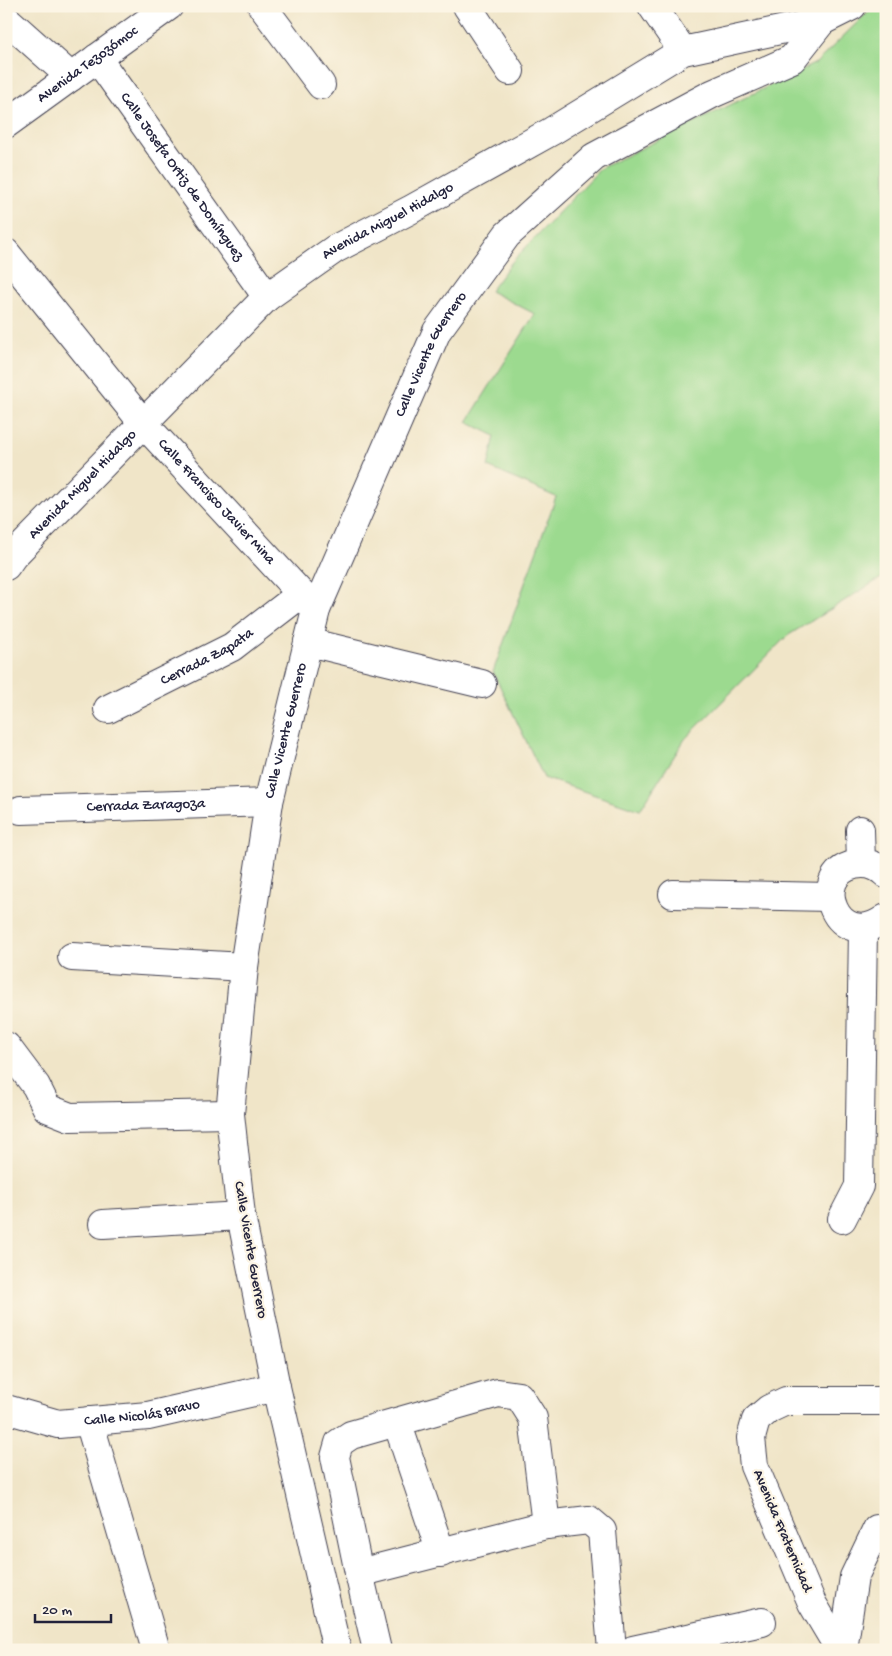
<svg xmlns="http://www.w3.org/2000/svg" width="892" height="1656" font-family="'Gochi Hand',sans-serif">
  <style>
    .green { fill: #9cda8f; stroke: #5f7e65 }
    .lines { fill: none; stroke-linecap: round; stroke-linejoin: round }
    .minor-casing { stroke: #413f50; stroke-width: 30 }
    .minor { stroke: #fff; stroke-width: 28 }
    .labels { text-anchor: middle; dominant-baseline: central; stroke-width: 4.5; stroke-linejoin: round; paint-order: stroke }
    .street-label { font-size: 15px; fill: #22223b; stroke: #fcf5e5 }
  </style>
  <rect width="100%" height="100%" fill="#fcf5e5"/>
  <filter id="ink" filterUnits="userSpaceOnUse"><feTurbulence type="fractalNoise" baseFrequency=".02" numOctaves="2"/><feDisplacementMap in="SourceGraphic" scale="10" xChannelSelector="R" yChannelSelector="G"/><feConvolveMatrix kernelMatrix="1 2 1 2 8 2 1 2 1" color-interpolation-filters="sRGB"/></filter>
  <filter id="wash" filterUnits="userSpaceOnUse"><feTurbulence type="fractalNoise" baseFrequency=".0096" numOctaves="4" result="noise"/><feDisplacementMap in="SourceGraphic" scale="20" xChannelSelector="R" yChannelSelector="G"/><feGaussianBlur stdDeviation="1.12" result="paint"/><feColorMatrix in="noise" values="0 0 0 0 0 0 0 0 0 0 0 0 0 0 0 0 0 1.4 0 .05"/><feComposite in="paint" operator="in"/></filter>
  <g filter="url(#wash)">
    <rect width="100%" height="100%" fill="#f0e5c8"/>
    <polygon class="green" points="878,6 886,6 886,575 787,636 685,739 640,810 544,778 493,672 556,497 488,467 495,436 467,422 535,314 490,291 511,263 601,168 816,63 871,9"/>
  </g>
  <g filter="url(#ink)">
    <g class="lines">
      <defs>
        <g id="minor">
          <polyline points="262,6 321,85"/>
          <polyline points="467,6 510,71"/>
          <polyline points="652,6 683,51"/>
          <polyline points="6,19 71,77"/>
          <path id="s1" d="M97,58L267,297"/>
          <path id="s2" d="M6,124L169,6"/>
          <path id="s3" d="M6,253L143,423L316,610"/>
          <path id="s4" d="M6,566L13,556L267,297L335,249L410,210L552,131L683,51L822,21L852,6"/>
          <polyline points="308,642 482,684"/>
          <path id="s5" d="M108,709L232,647L301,594"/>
          <path id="s6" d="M21,810L269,802"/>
          <polyline points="860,830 861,863"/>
          <path d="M886,874C877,865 866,862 854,865C808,875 836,955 886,918"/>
          <polyline points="673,894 830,897"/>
          <polyline points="72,957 244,967"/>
          <polyline points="6,1046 36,1086 47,1108 70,1117 230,1114"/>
          <polyline points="842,1219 859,1186 863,929"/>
          <polyline points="103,1224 241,1216"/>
          <path id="s7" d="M6,1409L58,1424L148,1416L276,1387"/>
          <polyline points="89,1421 156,1650"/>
          <polyline points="397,1422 441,1553"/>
          <polyline points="359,1573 546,1525 589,1520 602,1531 612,1650"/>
          <path id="s8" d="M337,1650L276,1387L241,1216L230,1114L244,967L269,802L316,610L437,331L507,235L594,157L712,94L792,59L822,21"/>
          <polyline points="377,1650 359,1573 335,1457 339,1443 351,1435 498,1393 519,1396 533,1418 546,1525"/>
          <polyline points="633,1650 762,1622"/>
          <polyline points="840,1650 812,1603 754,1466 751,1438 756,1420 769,1409 786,1401 886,1401"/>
          <polyline points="843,1650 854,1577 877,1529"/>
        </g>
      </defs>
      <use href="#minor" class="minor-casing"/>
      <use href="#minor" class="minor"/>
    </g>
  </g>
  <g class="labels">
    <g class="street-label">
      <text stroke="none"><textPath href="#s2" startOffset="101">Avenida Tezozómoc</textPath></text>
      <text stroke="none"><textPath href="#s1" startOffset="146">Calle Josefa Ortiz de Domínguez</textPath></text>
      <text stroke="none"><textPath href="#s4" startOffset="518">Avenida Miguel Hidalgo</textPath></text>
      <text stroke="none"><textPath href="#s8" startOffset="1340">Calle Vicente Guerrero</textPath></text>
      <text stroke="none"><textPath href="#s4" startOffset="112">Avenida Miguel Hidalgo</textPath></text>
      <text stroke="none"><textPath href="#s3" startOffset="326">Calle Francisco Javier Mina</textPath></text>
      <text stroke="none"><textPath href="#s5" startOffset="112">Cerrada Zapata</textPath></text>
      <text stroke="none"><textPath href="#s8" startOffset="935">Calle Vicente Guerrero</textPath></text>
      <text stroke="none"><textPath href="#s6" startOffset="125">Cerrada Zaragoza</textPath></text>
      <text transform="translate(250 1250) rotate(80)">Calle Vicente Guerrero</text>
      <text stroke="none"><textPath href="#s7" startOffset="139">Calle Nicolás Bravo</textPath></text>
      <text transform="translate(782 1531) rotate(67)">Avenida Fraternidad</text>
    </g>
  </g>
  <rect width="892" height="1656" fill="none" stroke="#fcf5e5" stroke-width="25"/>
  <path d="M35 1614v8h76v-8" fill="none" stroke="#22223b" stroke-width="2.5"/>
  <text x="42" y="1614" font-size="15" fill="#22223b" stroke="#fcf5e5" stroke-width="4" paint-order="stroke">20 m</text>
</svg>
